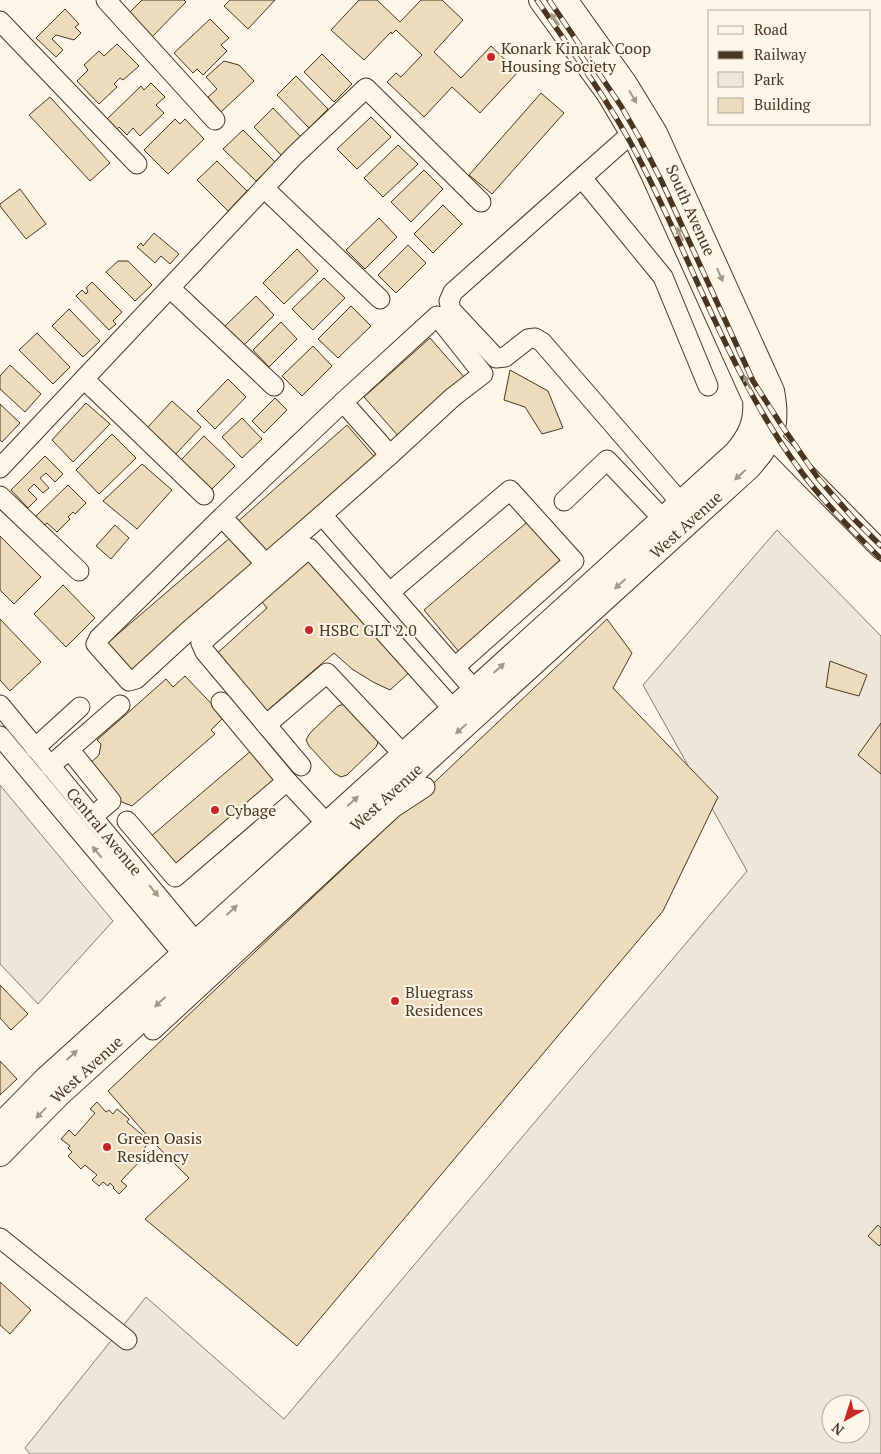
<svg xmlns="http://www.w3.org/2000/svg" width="881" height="1454" font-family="'PT Serif',serif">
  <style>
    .green { fill: #ede6d9; stroke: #887966; fill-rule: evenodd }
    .building { fill: #ecdcbc; stroke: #4a3520 }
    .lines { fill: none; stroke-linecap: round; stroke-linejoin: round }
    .minor-casing { stroke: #4a3520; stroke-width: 21 }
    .major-casing { stroke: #4a3520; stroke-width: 26 }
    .minor { stroke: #fbf6e9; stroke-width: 19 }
    .major { stroke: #fbf6e9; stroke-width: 24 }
    .rail-casing { stroke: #4a3520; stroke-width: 5.5 }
    .rail { stroke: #fbf6e9; stroke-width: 4; stroke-dasharray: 11; stroke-linecap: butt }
    .oneway { fill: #a29684 }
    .poi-dot { fill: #c62828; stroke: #fbf6e9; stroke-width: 2 }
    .labels { text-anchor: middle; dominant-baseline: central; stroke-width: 4; stroke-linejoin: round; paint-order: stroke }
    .poi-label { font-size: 16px; fill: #4a3520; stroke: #fbf6e9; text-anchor: start }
    .street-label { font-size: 16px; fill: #4a3520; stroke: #fbf6e9 }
  </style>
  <rect width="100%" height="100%" fill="#fbf6e9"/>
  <g class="green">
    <path d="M777,530L881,636V1454H30L25,1448L146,1297L284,1419L747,871L643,685ZM831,1404H861V1434H831Z"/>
    <polygon points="0,785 113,921 38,1004 0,964"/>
  </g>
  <g class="building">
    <polygon points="142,0 184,0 186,2 150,39 127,15"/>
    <polygon points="230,0 275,0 248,29 224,6"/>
    <polygon points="359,0 377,0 400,22 421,0 442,0 463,20 434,52 461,78 491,46 518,72 480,113 452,87 424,117 387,82 396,73 401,77 422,55 396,30 392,34 391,32 364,60 331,30"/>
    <polygon points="65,9 79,24 75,27 81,33 74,40 56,35 52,39 63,50 56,57 36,38"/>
    <polygon points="210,19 229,38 221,45 227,51 203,75 197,69 193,73 174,53"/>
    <polygon points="117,44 139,66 123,80 120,78 114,84 117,87 99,104 77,81 88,70 84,65 99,51 104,56"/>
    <polygon points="322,54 352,84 334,102 304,72"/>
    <polygon points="224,61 239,65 254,81 221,112 208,97 217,89 206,77"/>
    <polygon points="296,76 328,109 309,128 277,95"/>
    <polygon points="151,83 165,97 156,105 164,113 140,136 133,128 127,135 119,127 117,129 107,119 141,86 144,90"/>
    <polygon points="541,93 564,113 492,194 469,175"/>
    <polygon points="50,97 110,163 90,181 29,115"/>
    <polygon points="273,108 301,137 282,156 254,127"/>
    <polygon points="371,117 391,137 357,169 337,149"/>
    <polygon points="175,119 180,124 185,119 204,139 168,174 144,150"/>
    <polygon points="243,130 275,162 256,181 223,149"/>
    <polygon points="398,145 418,164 383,197 364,178"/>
    <polygon points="217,161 247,191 228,211 197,180"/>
    <polygon points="424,170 443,189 411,222 391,202"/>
    <polygon points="20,189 46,224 26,239 0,206 0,204"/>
    <polygon points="443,205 462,224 433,253 414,234"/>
    <polygon points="379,218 397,237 365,269 346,250"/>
    <polygon points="154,233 179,254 170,264 161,256 155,263 137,247 141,243 143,246"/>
    <polygon points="408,245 426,263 396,293 378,275"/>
    <polygon points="297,249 318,271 284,304 263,283"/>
    <polygon points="118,261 128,261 152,285 135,301 106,272"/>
    <polygon points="324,278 345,298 313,330 292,309"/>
    <polygon points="92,282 122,312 113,321 116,324 109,330 76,296 82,290 86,294 88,291 86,288"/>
    <polygon points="256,296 274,315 244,345 225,326"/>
    <polygon points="351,306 371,326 338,358 318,339"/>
    <polygon points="69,309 100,341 83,357 52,326"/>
    <polygon points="281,322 297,339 269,367 253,350"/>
    <polygon points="37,333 70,367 53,384 19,350"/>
    <polygon points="430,338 465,378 399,437 364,397"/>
    <polygon points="313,346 332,366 302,396 282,376"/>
    <polygon points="10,365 41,394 25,412 0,389 0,376"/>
    <polygon points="510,370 548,391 563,428 542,434 525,407 504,400"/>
    <polygon points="228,379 246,397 215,429 197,411"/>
    <polygon points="275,398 287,410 264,433 252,421"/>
    <polygon points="172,401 201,427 175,455 147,428"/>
    <polygon points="86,403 110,424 73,462 52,440"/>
    <polygon points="0,404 20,423 2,442 0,440"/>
    <polygon points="242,418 262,439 242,458 222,437"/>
    <polygon points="347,425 378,461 267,559 235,524"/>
    <polygon points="112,434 136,458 99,494 76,470"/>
    <polygon points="204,436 235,466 210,491 180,461"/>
    <polygon points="45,456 63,474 55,482 46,473 40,478 49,488 43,493 34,484 28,490 37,499 28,508 11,490"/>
    <polygon points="142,464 172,490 137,529 103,501"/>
    <polygon points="68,485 86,503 75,514 73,512 68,517 70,519 57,532 47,523 44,526 35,517"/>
    <polygon points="532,518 569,561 460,653 424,610"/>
    <polygon points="115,525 129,538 111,559 96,546"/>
    <polygon points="0,536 41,577 14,604 0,590"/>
    <polygon points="231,537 257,568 130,677 104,646"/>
    <polygon points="308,554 411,671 390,690 373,682 352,669 334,653 261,716 212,658 267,608 258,597"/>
    <polygon points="63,585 95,618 66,647 34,614"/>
    <polygon points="0,619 41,662 10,691 0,680"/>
    <polygon points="607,619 632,653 613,688 718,797 663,911 297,1346 145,1219 189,1178 151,1140 108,1091"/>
    <polygon points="830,661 867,675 859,696 826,687"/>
    <polygon points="185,676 224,717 211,730 215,734 132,806 122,802 111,793 87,766 99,755 101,744 97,740 166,679 173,687"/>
    <polygon points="344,704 379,740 376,747 347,775 341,777 334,773 309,746 306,740 310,733 338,706"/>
    <polygon points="881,723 881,774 858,755"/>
    <polygon points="252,750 280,782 178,871 149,838"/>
    <polygon points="0,985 28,1014 11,1030 0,1018"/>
    <polygon points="0,1061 17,1079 0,1095"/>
    <polygon points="97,1102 106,1112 109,1110 113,1114 117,1109 129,1119 127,1122 146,1138 143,1142 146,1146 144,1149 148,1153 150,1151 156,1156 149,1164 142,1159 121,1181 127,1186 119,1194 113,1188 114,1187 110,1183 108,1186 103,1182 99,1186 92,1180 97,1175 85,1165 81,1169 68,1156 72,1152 68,1148 70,1146 61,1139 69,1130 75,1136 95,1113 90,1109"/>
    <polygon points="878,1225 881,1228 881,1244 879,1246 868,1236"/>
    <polygon points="0,1282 31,1310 10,1334 0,1325"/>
  </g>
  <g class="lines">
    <defs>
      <g id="minor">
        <polyline points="106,0 215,120"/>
        <polyline points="0,21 137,164"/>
        <polyline points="643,128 632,133 453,292 449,301 451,310 496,358 505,357 528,339 535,338 542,342 681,503"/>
        <polyline points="582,178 663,277 708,386"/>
        <polyline points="264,188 380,299"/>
        <polyline points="170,288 274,386"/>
        <polyline points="84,379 204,495"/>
        <polyline points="343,402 390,455"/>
        <polyline points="770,437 881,550"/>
        <polyline points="0,468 294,156 366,88 481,202"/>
        <polyline points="0,496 79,571"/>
        <polyline points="564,501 607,460 663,519"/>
        <polyline points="222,517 99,638 96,644 129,681 136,679 185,634 322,515 484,701"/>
        <polyline points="266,564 222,517 343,402 437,316 483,374 453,397 390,455 322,515"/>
        <polyline points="390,592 510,490 574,561 455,667"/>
        <polyline points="221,702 287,781 327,824"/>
        <path id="s1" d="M0,705L205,953"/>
        <polyline points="266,725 327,673 404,755"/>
        <polyline points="0,736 192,965"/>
        <polyline points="35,748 80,707"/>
        <polyline points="69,749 111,801 92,817"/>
        <polyline points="50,766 120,705"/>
        <polyline points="301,766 205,652 201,643 309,548 453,709"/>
        <polyline points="127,821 175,877 287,781"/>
        <polyline points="153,1030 393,808 425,787"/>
        <polyline points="0,1238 127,1340"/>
      </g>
      <g id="major">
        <path d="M0,1126L45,1080L735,454C750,437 757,422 755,399L653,174L638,143L609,94L541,0"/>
        <path id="s2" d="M0,1154L58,1095L748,468C772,442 779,427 772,391L655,133L625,84L565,0"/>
      </g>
    </defs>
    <use href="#minor" class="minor-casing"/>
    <use href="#major" class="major-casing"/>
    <use href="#minor" class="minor"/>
    <use href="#major" class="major"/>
    <defs>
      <g id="rail">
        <path d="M537,0C570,49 606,97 634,149C691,255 727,372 800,470C824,503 853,531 881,559"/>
        <polyline points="549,0 621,106 640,139 662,182 753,381 782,426 818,478 853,518 881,546"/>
      </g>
    </defs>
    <use href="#rail" class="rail-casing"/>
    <use href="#rail" class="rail"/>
  </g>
  <defs><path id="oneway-solid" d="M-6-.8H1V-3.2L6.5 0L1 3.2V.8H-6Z" transform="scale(1.25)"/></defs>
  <g class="oneway">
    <use href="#oneway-solid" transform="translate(555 19) rotate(-126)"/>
    <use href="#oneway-solid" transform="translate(633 97) rotate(59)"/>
    <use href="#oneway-solid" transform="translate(680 234) rotate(-114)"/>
    <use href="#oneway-solid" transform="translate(720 275) rotate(66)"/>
    <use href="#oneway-solid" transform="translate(747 382) rotate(-114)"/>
    <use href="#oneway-solid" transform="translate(740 475) rotate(138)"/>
    <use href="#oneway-solid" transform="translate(620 584) rotate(138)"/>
    <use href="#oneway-solid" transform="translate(499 668) rotate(-42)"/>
    <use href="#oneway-solid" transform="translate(461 729) rotate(138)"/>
    <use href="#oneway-solid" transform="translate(353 801) rotate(-42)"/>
    <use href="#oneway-solid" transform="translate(97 852) rotate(-130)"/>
    <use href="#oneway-solid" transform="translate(154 891) rotate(50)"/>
    <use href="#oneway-solid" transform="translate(232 910) rotate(-42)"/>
    <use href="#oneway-solid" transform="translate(160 1002) rotate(138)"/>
    <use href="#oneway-solid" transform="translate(72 1055) rotate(-42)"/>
    <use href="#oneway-solid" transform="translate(41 1113) rotate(134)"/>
  </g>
  <g class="poi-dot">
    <circle cx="491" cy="57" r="5"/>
    <circle cx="309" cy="630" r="5"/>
    <circle cx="215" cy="810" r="5"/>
    <circle cx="395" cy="1001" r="5"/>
    <circle cx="107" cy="1147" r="5"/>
  </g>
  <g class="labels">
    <g class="poi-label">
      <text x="501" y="48">Konark Kinarak Coop<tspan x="501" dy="18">Housing Society</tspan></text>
      <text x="319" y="630">HSBC GLT 2.0</text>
      <text x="225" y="810">Cybage</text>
      <text x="405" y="992">Bluegrass<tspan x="405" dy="18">Residences</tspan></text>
      <text x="117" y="1138">Green Oasis<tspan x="117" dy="18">Residency</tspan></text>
    </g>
    <g class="street-label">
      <text transform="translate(691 210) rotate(66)">South Avenue</text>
      <text stroke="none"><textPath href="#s2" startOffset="931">West Avenue</textPath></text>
      <text stroke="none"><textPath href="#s2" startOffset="526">West Avenue</textPath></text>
      <text stroke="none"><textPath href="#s1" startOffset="164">Central Avenue</textPath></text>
      <text stroke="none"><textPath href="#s2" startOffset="121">West Avenue</textPath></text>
    </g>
  </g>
  <rect x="708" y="10" width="162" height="115" fill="#fbf6e9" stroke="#b4a999"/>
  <rect x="718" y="26" width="25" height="8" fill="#fbf6e9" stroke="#b4a999"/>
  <text x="754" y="35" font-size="15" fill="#4a3520">Road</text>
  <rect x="718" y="51" width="25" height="8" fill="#4a3520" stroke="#b4a999"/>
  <text x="754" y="60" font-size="15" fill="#4a3520">Railway</text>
  <rect x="718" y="72" width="25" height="15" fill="#ede6d9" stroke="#b4a999"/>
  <text x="754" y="85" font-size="15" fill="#4a3520">Park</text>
  <rect x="718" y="98" width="25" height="15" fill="#ecdcbc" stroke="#b4a999"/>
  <text x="754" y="110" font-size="15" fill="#4a3520">Building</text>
  <g transform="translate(846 1419) rotate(219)"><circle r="24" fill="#fbf6e9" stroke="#b4a999"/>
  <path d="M0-4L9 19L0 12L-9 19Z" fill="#c62828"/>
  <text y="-8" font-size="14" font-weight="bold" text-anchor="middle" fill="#4a3520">N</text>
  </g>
</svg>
